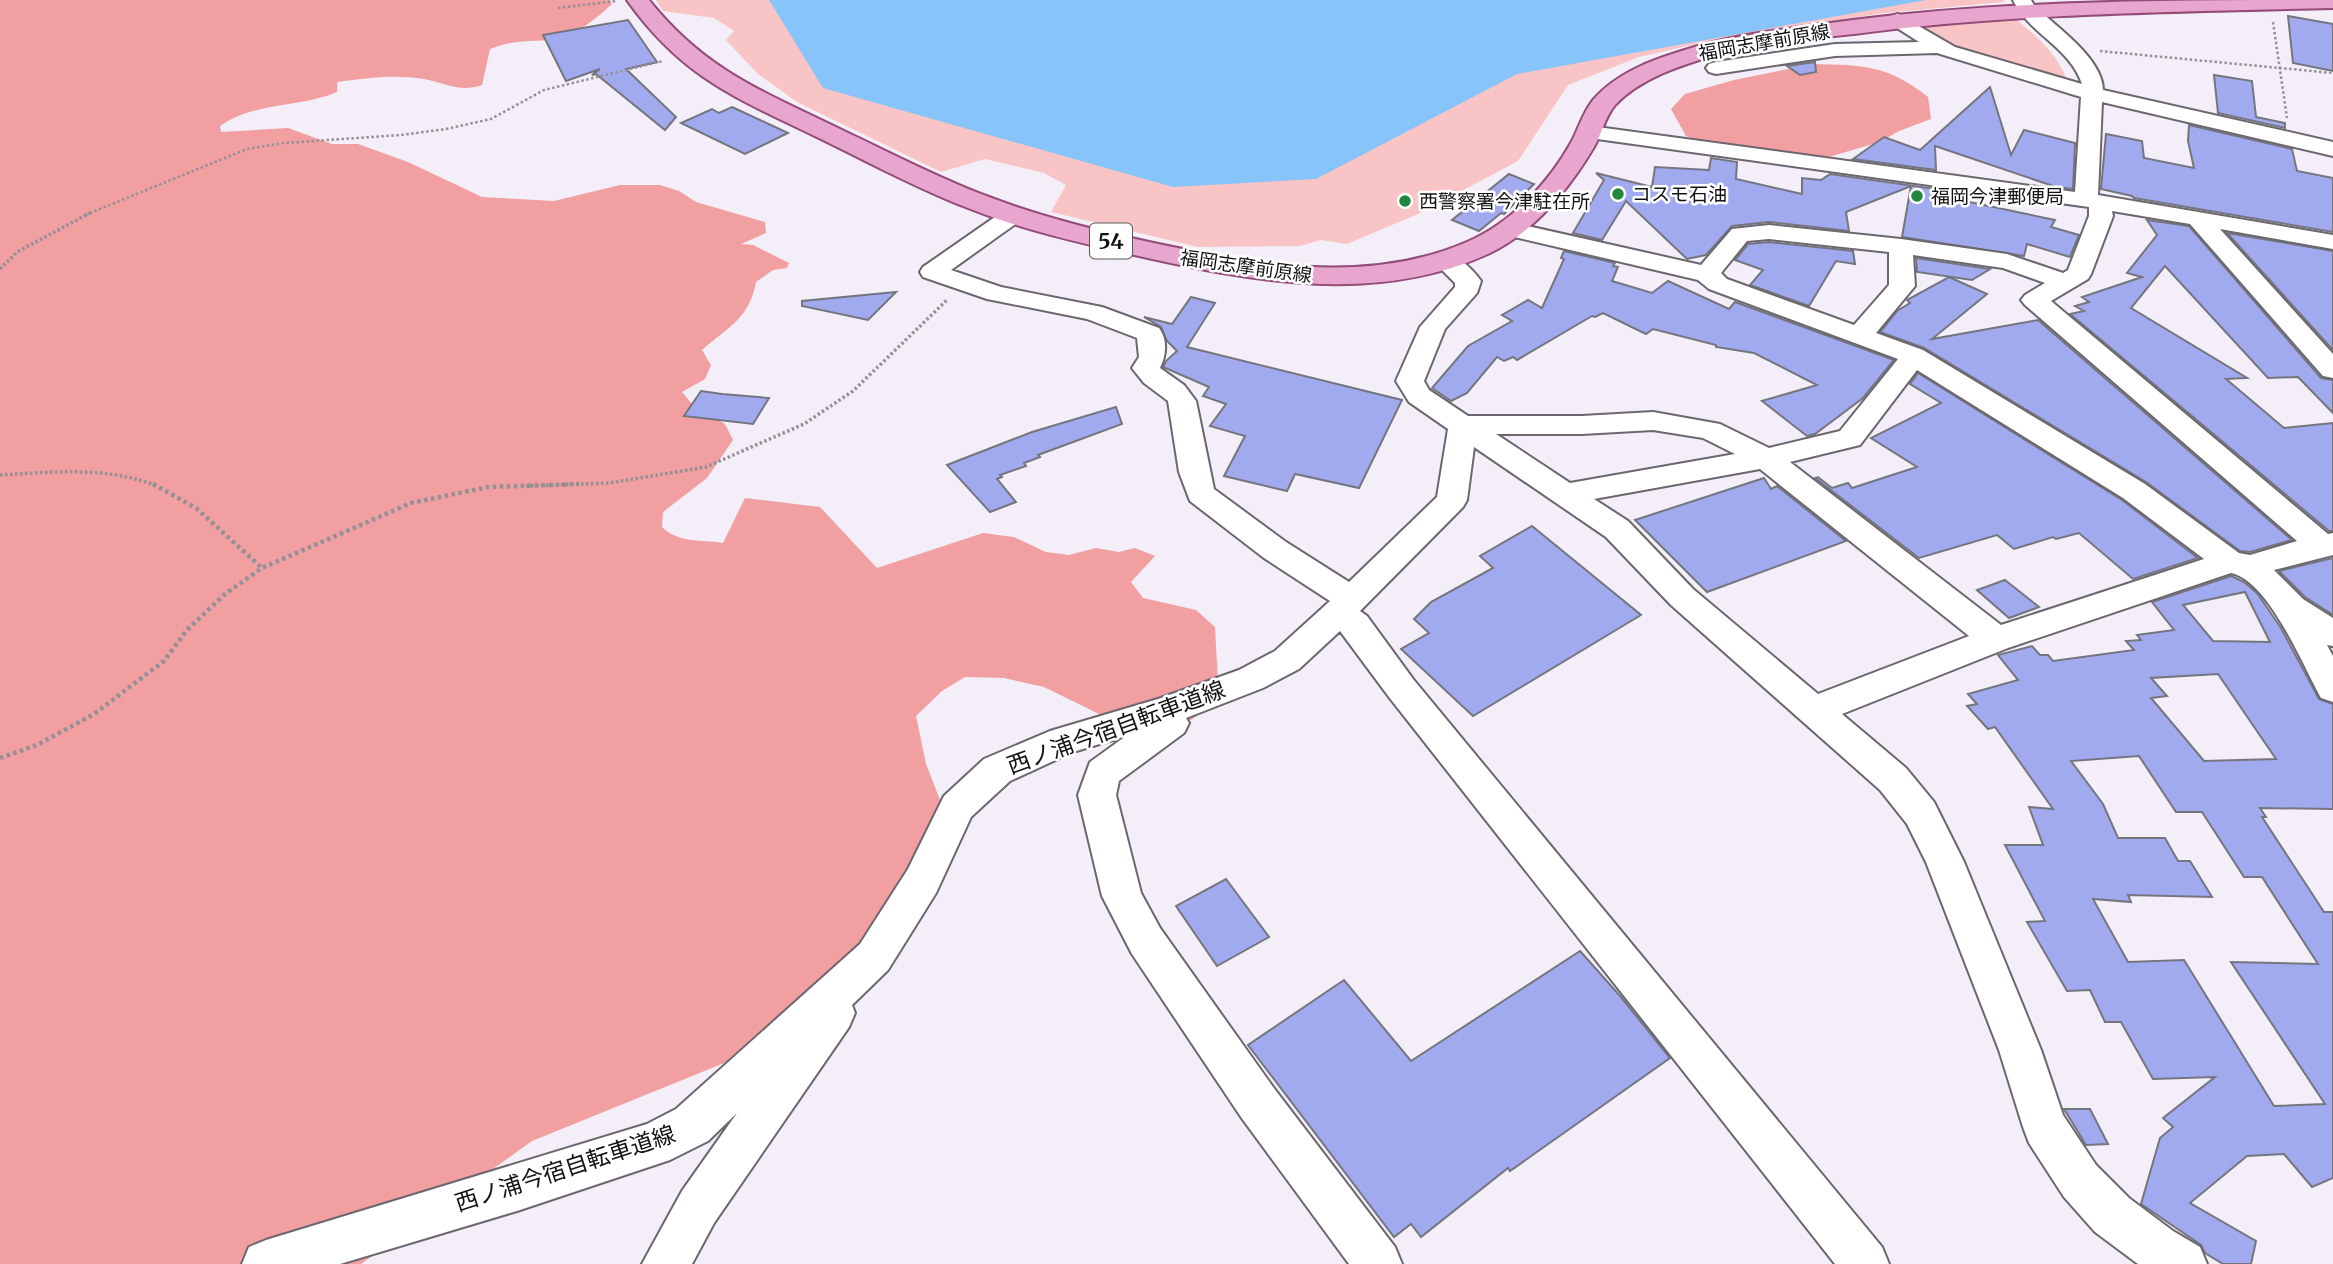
<svg xmlns="http://www.w3.org/2000/svg" width="2333" height="1264" font-family="Merriweather,'Noto Sans JP',serif">
  <style>
    .green { fill: #f9c4c5 }
    .forest { fill: #f29fa2 }
    .water { fill: #87c4f9 }
    .building { fill: #a2aaef; stroke: #74757e; stroke-width: 2; fill-rule: evenodd }
    .lines { fill: none; stroke-linecap: round; stroke-linejoin: round }
    .minor-casing { stroke: #6c676f; stroke-width: 4 }
    .major-casing { stroke: #934c79; stroke-width: 4 }
    .path-far2 { stroke: #939096; stroke-width: 2.5; stroke-dasharray: 2.5 2.5; stroke-linecap: butt }
    .path-far1 { stroke: #939096; stroke-width: 3.5; stroke-dasharray: 2.5 2.5; stroke-linecap: butt }
    .path { stroke: #939096; stroke-width: 4.5; stroke-dasharray: 3.5 3.5; stroke-linecap: butt }
    .minor { fill: #fff; fill-rule: evenodd }
    .major { fill: #e8a6cf; fill-rule: evenodd }
    .poi-dot { fill: #21873d; stroke: #fff; stroke-width: 2.5 }
    .labels { text-anchor: middle; dominant-baseline: central; stroke-width: 5; stroke-linejoin: round; paint-order: stroke }
    .far-street-label { font-size: 19px; fill: #121114; stroke: #fff }
    .far-poi-label { font-size: 19px; fill: #121114; stroke: #fff; text-anchor: start }
    .shield { fill: #fff; stroke: #59585a; stroke-width: 2 }
    .shield-label { font-size: 21px; font-weight: bold; fill: #121114 }
    .street-label { font-size: 23px; fill: #121114; stroke: #fff }
  </style>
  <rect width="100%" height="100%" fill="#f3eef7"/>
  <g class="green">
    <polygon points="656,0 2003,0 2005,2 1884,13 1709,41 1639,57 1568,85 1518,161 1418,214 1347,244 1321,240 1300,246 1198,247 1051,212 1066,185 1044,173 985,159 941,172 797,102 758,74 726,40 734,31 714,18 663,11"/>
    <path d="M2014,18C2039,37 2059,56 2069,85L1951,49L1916,27Z"/>
  </g>
  <g class="forest">
    <path d="M0,0H610L612,4C600,16 573,37 556,39C529,43 519,38 490,49L482,85C460,93 446,83 424,79C396,74 365,78 337,82V92C300,108 253,102 220,126L221,132L288,128L332,144H358L408,162L482,197L554,201L620,185H660L679,191L696,202L765,222L766,233L741,244L753,245L789,263L787,268L773,270L756,282C749,319 729,326 702,350L711,365L705,379L682,392L692,404L725,424L733,440L707,478L663,512L662,527C680,544 700,539 723,543L745,498L820,507L877,568L983,533L1014,537L1046,552L1069,555L1096,548L1119,552L1135,548L1155,556L1131,582L1143,598L1196,610L1215,627L1218,683L1214,704L1191,720L1103,716L1044,687L1004,678L965,677L942,691L916,716L926,764L940,800L925,846L855,952L739,1057L532,1141L361,1264H0Z"/>
    <path d="M1813,64C1863,65 1888,65 1928,97L1931,119L1899,131L1880,142L1815,161L1707,145L1686,136L1671,109L1685,94L1734,80Z"/>
  </g>
  <polygon class="water" points="769,0 1926,0 1517,74 1316,179 1173,187 823,88"/>
  <g class="building">
    <polygon points="2288,16 2333,24 2333,71 2293,63"/>
    <polygon points="628,20 657,62 626,69 676,117 665,130 596,74 592,75 600,69 566,81 543,35"/>
    <polygon points="1815,62 1816,72 1800,75 1787,66"/>
    <polygon points="2214,75 2252,81 2256,117 2285,123 2285,128 2218,113"/>
    <polygon points="1990,87 2011,155 2024,130 2075,143 2073,189 2056,187 1935,146 1936,170 1853,159 1884,137 1920,150"/>
    <polygon points="732,107 788,133 745,154 681,123 712,109 719,113"/>
    <polygon points="2189,125 2292,149 2297,171 2333,178 2333,232 2134,198 2132,196 2101,189 2106,134 2142,141 2144,158 2194,168 2188,141"/>
    <polygon points="1711,158 1737,162 1736,179 1802,194 1802,178 1821,180 1830,174 1936,189 1936,195 2055,220 2051,227 2079,235 2070,257 2027,244 2024,256 1902,237 1911,186 1846,212 1849,231 1769,222 1732,226 1706,255 1687,259 1626,201 1602,240 1573,233 1604,180 1596,173 1652,187 1655,167 1709,170"/>
    <polygon points="1509,174 1534,184 1504,214 1501,213 1479,231 1452,220"/>
    <polygon points="2147,220 2189,226 2321,378 2333,380 2333,413 2298,377 2268,378 2165,266 2131,308 2247,378 2226,379 2284,428 2333,423 2333,531 2329,531 2070,314 2084,311 2075,306 2089,302 2082,297 2142,277 2127,273 2157,235"/>
    <polygon points="2227,233 2333,251 2333,350"/>
    <polygon points="1769,242 1853,251 1855,264 1836,261 1809,306 1750,285 1763,270 1735,260 1748,244"/>
    <polygon points="1564,251 1615,263 1613,266 1618,267 1612,281 1652,293 1668,281 1729,309 1735,302 1894,360 1863,398 1815,434 1807,436 1762,401 1817,385 1754,353 1716,347 1716,345 1653,329 1646,334 1603,313 1595,317 1592,316 1517,360 1513,357 1504,361 1497,357 1467,393 1451,401 1432,388 1468,346 1512,321 1502,315 1528,300 1542,308 1564,259 1561,258"/>
    <polygon points="1916,258 1990,269 1972,280 1917,272"/>
    <polygon points="1949,277 1987,294 1932,339 2038,320 2292,540 2250,552 2240,551 2146,482 1924,348 1880,332 1897,311 1910,303 1907,300"/>
    <polygon points="896,292 868,320 802,306 802,301"/>
    <polygon points="1191,297 1215,303 1187,347 1402,400 1359,488 1295,474 1287,491 1224,476 1245,436 1210,426 1226,404 1203,396 1209,387 1163,367 1166,361 1177,351 1167,341 1161,327 1144,317 1172,324"/>
    <polygon points="1918,373 2122,500 2198,558 2133,579 2079,533 2056,539 2053,537 2014,549 1997,535 1919,558 1815,478 1818,477 1832,488 1848,483 1852,488 1917,467 1871,438 1941,403 1910,384"/>
    <polygon points="701,391 722,394 769,398 753,424 684,416"/>
    <polygon points="1116,407 1122,424 1038,455 1040,457 1024,463 1026,466 1000,475 1002,477 997,479 1016,502 990,512 947,465 1032,432"/>
    <polygon points="1764,478 1771,489 1777,486 1846,541 1707,592 1635,520"/>
    <polygon points="1532,526 1641,615 1473,716 1401,649 1429,633 1414,619 1431,602 1493,568 1480,556"/>
    <polygon points="2333,558 2333,615 2305,597 2279,571"/>
    <path d="M2231,576L2244,582L2257,593L2281,628L2319,699L2333,704V809L2260,808L2266,817H2262L2324,912H2333V1178L2312,1187L2284,1154L2247,1156L2190,1203L2256,1241L2251,1264H2223L2205,1253L2201,1245L2141,1204L2160,1138L2173,1127L2163,1118L2215,1077L2153,1079L2121,1022H2105L2090,990L2067,991L2027,922L2045,921L2005,845H2043L2029,807L2053,809L1995,727L1988,729L1967,706L1977,704L1968,694L2018,680L1998,655L2032,646L2040,655H2048L2053,661L2134,650L2126,641L2141,640L2137,635L2174,630L2152,602ZM2245,592L2270,642L2213,641L2183,605ZM2218,674L2276,759L2204,761L2151,698L2167,696L2151,678ZM2139,756L2176,812H2202L2244,877H2262L2318,964L2231,962L2325,1104L2274,1106L2184,960L2128,962L2093,899L2131,902L2128,895L2212,897L2190,861H2178L2165,838H2118L2103,804L2071,761Z"/>
    <polygon points="2005,580 2039,607 2009,618 1977,590"/>
    <polygon points="1226,879 1269,937 1217,966 1176,906"/>
    <polygon points="1580,951 1621,997 1670,1058 1510,1171 1508,1168 1421,1237 1411,1224 1394,1237 1248,1045 1344,980 1411,1061"/>
    <polygon points="2064,1109 2090,1109 2108,1144 2086,1145"/>
  </g>
  <g class="lines">
    <defs>
      <path id="minor" d="M2013,0H2031L2035,7C2056,26 2103,59 2103,90L2333,142V156L2102,102L2098,195L2333,235V249L2220,229L2333,354V378L2323,376L2190,224L2112,211L2113,216L2091,274L2088,279L2051,301L2328,534L2333,533V555L2274,570L2303,599L2333,618V646L2327,645L2333,656V702L2321,698C2303,666 2269,581 2231,573L2008,648L1842,714L1906,768L1934,802L1964,862L2041,1050L2063,1115L2096,1165L2129,1198L2173,1231L2200,1247L2207,1264H2138L2095,1232L2064,1197L2029,1143L2023,1127L1999,1050L1926,862L1907,824L1880,790L1671,605L1606,537L1474,447L1467,500L1463,507L1360,611L1367,616L1413,679L1882,1247L1889,1264H1835L1389,697L1340,631L1299,669L1263,688L1186,718L1189,723L1184,733L1119,781L1116,795L1141,893L1160,928L1273,1087L1395,1247L1402,1264H1349L1241,1117L1132,954L1102,896L1078,795L1090,762L1126,736L1073,752L1010,781L971,817L936,893L888,970L852,1005L855,1013L849,1027L714,1223L692,1264H642L682,1191L737,1113L708,1141L670,1160L517,1211L340,1264H242L249,1247L266,1240L647,1124L676,1109L860,944L908,869L944,796L984,759L1050,731L1158,699L1239,670L1275,651L1330,601L1264,558L1190,501L1179,472L1168,401L1144,383L1132,368L1139,357L1137,338L1087,319L987,299L923,277L920,272L923,267L1005,210H1021L1025,215L1021,220L951,270L1001,287L1102,307L1159,328C1168,340 1166,356 1160,368L1184,385L1196,401L1214,489L1286,542L1349,582L1437,497L1448,429L1409,402L1396,381L1420,327L1455,287V283L1432,260L1435,255C1453,250 1471,267 1481,281L1477,293L1445,329L1424,381L1429,390L1468,416H1582L1653,412L1720,424L1769,448L1840,431L1898,359L1709,289L1698,280L1502,234L1498,229L1502,224L1510,222L1701,265L1732,229L1769,225L1901,239L2007,254L2063,273L2068,270L2089,216V207L1590,138L1582,137L1579,132L1582,127L1590,126L2075,192L2081,97L1937,53L1835,56L1716,74L1709,72L1706,68L1709,64L1716,62L1835,44L1919,42L1891,24L1888,20L1891,16L1898,14L1955,47L2082,84C2070,47 2029,34 2013,0ZM1769,239L1889,252V285L1854,325L1727,279L1721,273L1747,241ZM1913,255L2003,268L2045,283L2025,295L2021,300L2025,305L2297,541L2250,555L2239,553L2145,484L1923,350L1876,333L1915,286ZM1917,370L2123,498L2204,559L2001,625L1790,462L1860,445ZM1653,430L1703,438L1735,454L1570,483L1496,434H1582ZM1760,469L1969,636L1818,694L1693,589L1628,521L1594,499Z"/>
      <path id="major" d="M627,0H649C706,72 767,93 846,132C893,154 940,179 989,197C1041,217 1095,230 1149,242C1253,264 1366,286 1467,242C1511,223 1549,183 1572,141C1579,127 1583,113 1593,100C1620,69 1661,57 1698,46C1749,32 1801,27 1853,20C2013,0 2172,0 2333,0V8C2173,12 2013,13 1854,34C1808,39 1760,43 1715,55C1679,66 1641,78 1615,105C1605,117 1602,133 1594,147C1569,189 1535,231 1490,253C1378,305 1255,282 1139,256C1081,243 1023,230 968,208C921,190 876,166 831,144C745,101 686,83 627,0Z"/>
    </defs>
    <use href="#minor" class="minor-casing"/>
    <use href="#major" class="major-casing"/>
    <g class="path-far2">
      <polyline points="558,8 616,1"/>
      <polyline points="2273,22 2287,118"/>
      <polyline points="2100,51 2333,73"/>
      <polyline points="85,215 247,149 284,143 401,135 446,129 491,119 544,90 663,61"/>
    </g>
    <g class="path-far1">
      <polyline points="0,269 17,252 90,213"/>
      <path d="M0,475C53,472 107,466 157,486"/>
      <polyline points="526,486 609,483 706,467 804,424 853,391 948,299"/>
    </g>
    <g class="path">
      <polyline points="153,484 196,508 262,568"/>
      <polyline points="0,758 37,745 94,714 164,661 187,630 225,594 262,568 411,503 488,487 579,484"/>
    </g>
    <use href="#minor" class="minor"/>
    <use href="#major" class="major"/>
  </g>
  <g class="poi-dot">
    <circle cx="1618" cy="194" r="7"/>
    <circle cx="1917" cy="196" r="7"/>
    <circle cx="1405" cy="201" r="7"/>
  </g>
  <g class="labels">
    <g class="far-street-label">
      <text transform="translate(1764 42) rotate(-10)">福岡志摩前原線</text>
      <text transform="translate(1246 266) rotate(8)">福岡志摩前原線</text>
    </g>
    <g class="far-poi-label">
      <text x="1632" y="194">コスモ石油</text>
      <text x="1931" y="196">福岡今津郵便局</text>
      <text x="1419" y="201">西警察署今津駐在所</text>
    </g>
    <rect class="shield" x="1090" y="223.5" width="42" height="35" rx="5"/>
    <g class="shield-label">
      <text x="1111" y="241">54</text>
    </g>
    <g class="street-label">
      <text transform="translate(1116 727) rotate(-20)">西ノ浦今宿自転車道線</text>
      <text transform="translate(565 1168) rotate(-18)">西ノ浦今宿自転車道線</text>
    </g>
  </g>
</svg>
